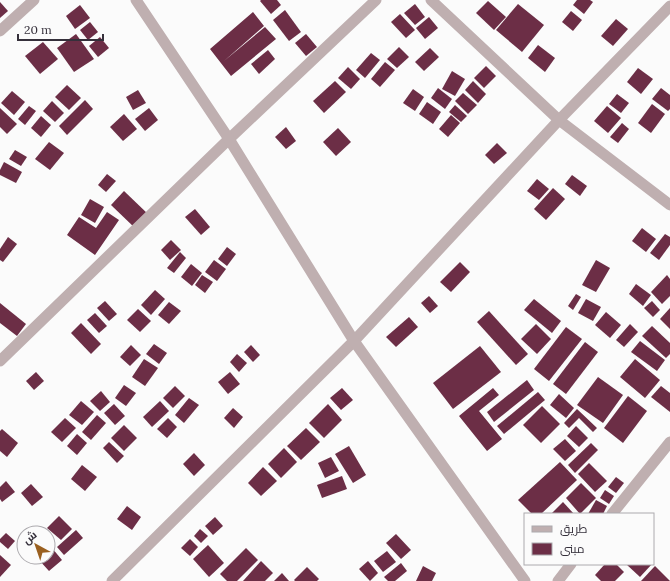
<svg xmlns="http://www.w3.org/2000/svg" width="670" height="581" font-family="Lora,Cairo,serif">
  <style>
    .building { fill: #6c2e46 }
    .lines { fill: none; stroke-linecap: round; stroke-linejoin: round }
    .minor { stroke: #bfafb0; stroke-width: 11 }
    .tertiary { stroke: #bfafb0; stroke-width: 11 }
  </style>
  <rect width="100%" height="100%" fill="#fbfbfb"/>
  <g class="building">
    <polygon points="261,0 277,0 281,5 271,14 260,1"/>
    <polygon points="577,0 590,0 593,2 584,14 573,5"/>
    <polygon points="488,1 506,17 494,30 476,13"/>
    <polygon points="0,2 8,11 0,18"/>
    <polygon points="415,4 425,17 415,25 404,13"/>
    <polygon points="518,4 544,25 522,52 496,30"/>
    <polygon points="80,5 90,18 75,29 66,16"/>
    <polygon points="285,10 301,32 289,41 273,20"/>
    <polygon points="571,11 582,20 573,31 562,22"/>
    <polygon points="253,12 264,26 224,61 265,27 276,39 231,76 210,49"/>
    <polygon points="400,14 415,30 406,38 391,22"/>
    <polygon points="429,17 438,28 425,39 416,28"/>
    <polygon points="616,19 628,29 613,46 601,36"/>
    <polygon points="90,22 98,32 88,40 80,30"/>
    <polygon points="76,34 94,59 74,72 57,48"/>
    <polygon points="306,34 317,47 306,56 295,43"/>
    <polygon points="100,37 109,48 98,57 89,46"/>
    <polygon points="43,42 58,59 40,74 25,56"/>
    <polygon points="538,45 555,58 545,72 528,58"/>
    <polygon points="399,47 409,57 397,68 387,59"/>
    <polygon points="430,48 439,57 424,71 415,62"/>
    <polygon points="268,50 275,59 259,74 251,64"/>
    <polygon points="371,53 380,60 365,78 356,70"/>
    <polygon points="385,62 395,70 380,87 371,79"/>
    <polygon points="486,66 496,76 484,88 474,78"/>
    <polygon points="348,67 360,79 351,89 338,78"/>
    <polygon points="638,68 653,79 641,94 627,82"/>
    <polygon points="452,71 465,79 455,96 442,89"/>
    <polygon points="335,81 346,92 324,113 313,101"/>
    <polygon points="473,81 486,94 478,103 465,90"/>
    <polygon points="67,85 81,98 69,110 55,97"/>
    <polygon points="438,88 452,99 445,109 431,98"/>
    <polygon points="661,88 670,95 670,109 668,111 652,99"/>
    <polygon points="413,89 424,97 415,111 403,103"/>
    <polygon points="138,90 146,103 133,110 126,97"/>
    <polygon points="12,91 25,102 14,115 1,103"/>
    <polygon points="463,93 477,105 468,114 455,101"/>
    <polygon points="617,94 629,103 621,113 609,104"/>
    <polygon points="85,100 93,109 67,135 59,126"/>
    <polygon points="52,101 64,113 55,122 43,111"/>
    <polygon points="427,102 441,112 433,124 419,114"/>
    <polygon points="652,104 665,114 651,133 638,123"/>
    <polygon points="455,105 467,116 461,122 449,112"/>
    <polygon points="29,106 36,111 25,125 18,119"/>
    <polygon points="607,106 621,118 608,133 594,121"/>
    <polygon points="0,108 17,124 7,134 0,127"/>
    <polygon points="149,108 158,120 145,131 135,119"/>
    <polygon points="124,114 137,129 123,141 110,127"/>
    <polygon points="451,115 460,123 448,137 439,129"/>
    <polygon points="41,116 51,125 41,137 31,128"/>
    <polygon points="622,123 629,129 618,143 610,137"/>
    <polygon points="286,127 296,141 286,149 275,137"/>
    <polygon points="338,128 351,142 336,156 323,142"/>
    <polygon points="49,142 64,153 50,170 35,159"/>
    <polygon points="497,143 507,153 494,164 485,155"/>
    <polygon points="15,150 27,157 21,166 9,159"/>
    <polygon points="4,162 22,172 16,183 0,175 0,170"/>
    <polygon points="107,174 116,181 106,192 98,185"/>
    <polygon points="572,175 587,186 580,196 565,184"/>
    <polygon points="537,179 549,189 539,200 527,191"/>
    <polygon points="553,188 565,199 546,220 534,209"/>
    <polygon points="124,191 149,215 136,229 111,205"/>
    <polygon points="90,199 104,207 95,223 81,215"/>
    <polygon points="195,209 210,227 201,235 185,217"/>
    <polygon points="107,212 119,220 95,255 67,235 79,217 96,228"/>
    <polygon points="642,228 656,239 646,252 632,241"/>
    <polygon points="665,234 670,237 670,245 659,260 650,253"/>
    <polygon points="8,237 17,244 3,262 0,260 0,249"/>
    <polygon points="171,240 181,250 170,260 161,250"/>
    <polygon points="227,247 236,254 227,266 218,259"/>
    <polygon points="180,252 186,258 174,273 167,268"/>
    <polygon points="214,260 226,269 217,281 205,272"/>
    <polygon points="596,260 610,268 596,292 582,285"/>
    <polygon points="460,262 470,272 451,292 440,282"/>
    <polygon points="191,264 202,273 192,286 181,277"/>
    <polygon points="202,275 213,282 205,293 195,285"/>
    <polygon points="667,275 670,279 670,296 662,304 651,292"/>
    <polygon points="636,284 651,295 643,306 629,294"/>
    <polygon points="155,290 165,299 151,315 141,305"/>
    <polygon points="576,294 581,297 573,310 568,306"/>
    <polygon points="429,296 438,306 430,313 421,303"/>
    <polygon points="534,299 561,321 552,333 524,310"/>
    <polygon points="586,299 601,307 593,321 578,313"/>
    <polygon points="105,301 117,314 109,321 97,308"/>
    <polygon points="652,301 660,310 653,317 644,308"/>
    <polygon points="169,302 181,311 169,324 158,315"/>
    <polygon points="0,303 26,324 17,336 0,323"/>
    <polygon points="670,308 670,329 660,319"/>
    <polygon points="138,309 151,321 140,332 127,320"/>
    <polygon points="489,311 528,354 516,365 477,322"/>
    <polygon points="606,312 621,325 610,338 595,325"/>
    <polygon points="95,313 107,326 99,333 87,320"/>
    <polygon points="409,317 418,327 396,347 386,337"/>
    <polygon points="81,323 101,344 91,354 71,333"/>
    <polygon points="536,324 551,339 537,354 521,339"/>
    <polygon points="630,324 638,332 624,347 616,340"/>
    <polygon points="652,326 670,343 670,354 666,358 642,336"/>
    <polygon points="566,327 582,339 549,381 534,369"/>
    <polygon points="640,341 665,360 657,371 631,352"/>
    <polygon points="585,342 598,352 566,394 553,384"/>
    <polygon points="154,344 167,353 159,364 146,354"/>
    <polygon points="131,345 141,355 130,366 120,357"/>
    <polygon points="251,345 260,355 253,362 244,352"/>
    <polygon points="480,346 501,372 453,409 433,383"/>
    <polygon points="237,354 247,363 239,372 230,362"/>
    <polygon points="144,359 158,368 145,386 132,377"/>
    <polygon points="635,359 660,380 645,398 620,377"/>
    <polygon points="36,372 44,381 34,390 26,381"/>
    <polygon points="230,372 240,384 228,394 218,382"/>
    <polygon points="598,377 623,395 603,423 577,405"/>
    <polygon points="527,380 534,390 494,422 487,412"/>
    <polygon points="124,385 136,393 126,406 115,398"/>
    <polygon points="175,386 185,396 173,408 163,398"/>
    <polygon points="661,386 670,393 670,412 651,397"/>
    <polygon points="342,388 353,400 341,410 330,398"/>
    <polygon points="493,388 499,395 479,411 502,439 487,451 459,416"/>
    <polygon points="101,391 110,402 100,411 90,401"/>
    <polygon points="538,392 545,400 504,434 497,426"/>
    <polygon points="559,394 574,408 566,418 550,405"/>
    <polygon points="628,396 647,411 623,443 604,428"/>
    <polygon points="189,398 199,405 184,423 175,415"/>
    <polygon points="81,401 94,412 82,425 69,415"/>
    <polygon points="160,401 169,411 152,427 143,417"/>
    <polygon points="114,404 125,416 115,425 104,413"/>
    <polygon points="328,404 342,420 324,438 309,423"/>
    <polygon points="542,406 560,424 541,443 523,425"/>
    <polygon points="233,408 243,417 234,428 224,418"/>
    <polygon points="577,409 597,428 593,432 579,418 569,428 564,423"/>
    <polygon points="97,415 106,423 91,440 82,432"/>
    <polygon points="65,418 76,428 62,442 51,432"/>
    <polygon points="168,418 177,427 167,438 157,429"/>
    <polygon points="124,425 137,438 124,451 111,438"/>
    <polygon points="576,426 588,438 579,447 567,436"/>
    <polygon points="306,428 320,442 301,460 287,446"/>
    <polygon points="2,429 18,443 7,457 0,451 0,431"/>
    <polygon points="77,434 87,443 77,455 67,446"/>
    <polygon points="565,439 576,451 565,461 553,449"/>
    <polygon points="109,442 124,456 117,463 103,448"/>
    <polygon points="591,443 598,450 575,473 568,465"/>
    <polygon points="349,446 366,475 353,483 335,454"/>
    <polygon points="284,448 297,462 281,478 268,464"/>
    <polygon points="194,453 205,465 194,476 183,464"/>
    <polygon points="331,457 339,471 325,478 318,463"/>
    <polygon points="560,462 577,480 541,514 532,514 518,500"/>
    <polygon points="589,463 607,481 595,492 578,474"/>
    <polygon points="82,465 97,477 85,491 71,479"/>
    <polygon points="263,467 277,481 261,496 248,483"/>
    <polygon points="342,476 347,489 322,498 317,485"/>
    <polygon points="616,477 624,483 616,493 608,487"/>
    <polygon points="6,481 15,492 2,502 0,499 0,487"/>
    <polygon points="581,483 596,498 580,514 566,498"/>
    <polygon points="31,484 43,497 32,506 21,493"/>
    <polygon points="605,490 614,496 609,504 600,498"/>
    <polygon points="596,500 607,506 603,514 588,514"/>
    <polygon points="563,502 574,514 551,514"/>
    <polygon points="127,506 141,517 132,530 117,519"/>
    <polygon points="59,516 72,529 61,540 47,528"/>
    <polygon points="215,517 223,526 213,535 205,526"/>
    <polygon points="200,529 208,536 201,543 194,536"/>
    <polygon points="76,530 83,538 64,555 57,547"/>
    <polygon points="6,533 15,541 8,549 0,542 0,539"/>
    <polygon points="396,534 411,550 401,559 386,543"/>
    <polygon points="190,539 198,547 190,556 181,548"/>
    <polygon points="208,545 224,563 209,577 193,559"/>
    <polygon points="52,548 62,560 49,571 39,560 42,557 48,557 48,552"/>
    <polygon points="246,548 258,560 237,581 227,581 220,574"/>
    <polygon points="387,551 396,562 383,572 374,561"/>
    <polygon points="0,555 11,565 0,577"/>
    <polygon points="261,561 273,573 265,581 243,581"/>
    <polygon points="368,561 378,573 370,581 359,569"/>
    <polygon points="401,563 407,571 395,581 388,581 384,577"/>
    <polygon points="605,564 616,564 624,572 615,581 601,581 595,575"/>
    <polygon points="626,564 652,564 640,577"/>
    <polygon points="423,566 436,573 432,581 416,581"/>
    <polygon points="655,566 670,581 641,581"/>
    <polygon points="307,567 319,579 317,581 295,581 294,580"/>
    <polygon points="282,573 289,581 274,581"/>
  </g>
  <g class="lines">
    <g class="minor">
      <polyline points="431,0 559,120 670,205"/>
      <polyline points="0,31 34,0"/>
      <polyline points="0,361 229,139 376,0"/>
      <polyline points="612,514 670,442"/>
      <polyline points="112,581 354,341 559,120 670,6"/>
      <polyline points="558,581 571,564"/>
    </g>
    <polyline class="tertiary" points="136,0 229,139 354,341 525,581"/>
  </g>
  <rect x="524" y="513" width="130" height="52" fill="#fbfbfb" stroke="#acaaae"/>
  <rect x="532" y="526" width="20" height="6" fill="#bfafb0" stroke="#acaaae"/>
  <text x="560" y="533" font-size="12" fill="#35303b">طريق</text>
  <rect x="532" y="543" width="20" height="12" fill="#6c2e46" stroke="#acaaae"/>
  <text x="560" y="553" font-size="12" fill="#35303b">مبنى</text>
  <g transform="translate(36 545) rotate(320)"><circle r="19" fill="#fbfbfb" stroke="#acaaae"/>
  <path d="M0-3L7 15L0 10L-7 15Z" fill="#9a6020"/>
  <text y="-6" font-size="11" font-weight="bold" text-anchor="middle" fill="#35303b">ش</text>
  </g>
  <path d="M18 34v6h85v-6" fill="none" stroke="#35303b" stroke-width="2"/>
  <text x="24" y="34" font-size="12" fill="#35303b" stroke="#fbfbfb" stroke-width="3" paint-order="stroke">20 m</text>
</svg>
